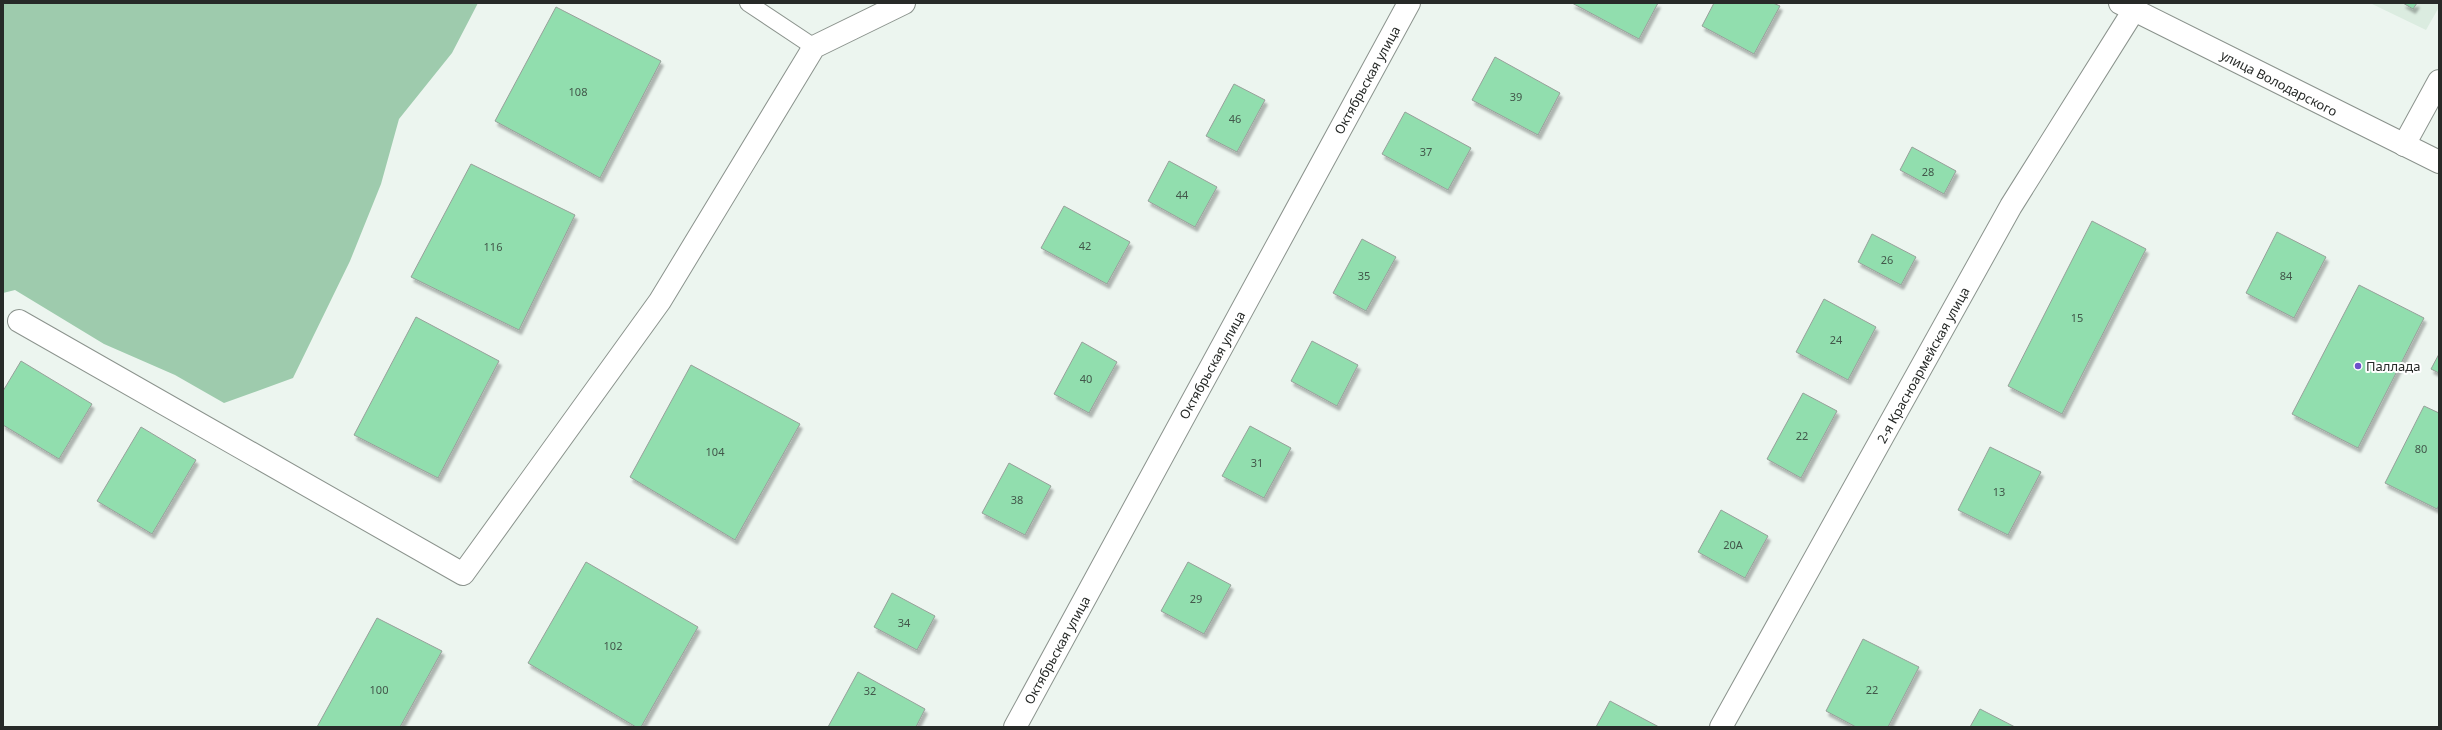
<svg xmlns="http://www.w3.org/2000/svg" width="2442" height="730" font-family="'Noto Sans',sans-serif">
  <style>
    .built { fill: #dbece0 }
    .green { fill: #9ecbad }
    .building { fill: #91deae; stroke: #97a09a; filter: url(#shadow) }
    .lines { fill: none; stroke-linecap: round; stroke-linejoin: round }
    .lane-casing { stroke: #8b938d; stroke-width: 18 }
    .street-casing { stroke: #8b938d; stroke-width: 24 }
    .secondary-casing { stroke: #8b938d; stroke-width: 24 }
    .lane { stroke: #fff; stroke-width: 16 }
    .street { stroke: #fff; stroke-width: 22 }
    .secondary { stroke: #fff; stroke-width: 22 }
    .poi-dot { fill: #6d51cb; stroke: #fff; stroke-width: 1.5 }
    .labels { text-anchor: middle; dominant-baseline: central; stroke-width: 4; stroke-linejoin: round; paint-order: stroke }
    .number-label { font-size: 11px; fill: #42574a }
    .street-label { font-size: 13px; fill: #272a28; stroke: #fff }
    .poi-label { font-size: 13px; fill: #272a28; stroke: #fff; text-anchor: start }
  </style>
  <defs>
    <filter id="shadow"><feDropShadow dx="2.5" dy="4.5" stdDeviation="1" flood-color="#0004"/></filter>
  </defs>
  <rect width="100%" height="100%" fill="#ecf5ef"/>
  <polygon class="built" points="2370,3 2439,3 2439,7 2426,30"/>
  <polygon class="green" points="3,3 478,3 452,53 399,119 381,184 350,261 293,378 224,403 175,375 104,344 15,290 3,293"/>
  <g class="building">
    <polygon points="1572,3 1658,3 1639,39"/>
    <polygon points="1714,3 1773,3 1780,6 1754,54 1702,26"/>
    <polygon points="2403,3 2417,3 2413,9"/>
    <polygon points="556,7 661,61 600,178 495,121"/>
    <polygon points="1495,57 1560,93 1538,135 1472,100"/>
    <polygon points="1234,84 1265,100 1237,152 1206,136"/>
    <polygon points="1405,112 1471,148 1448,190 1382,154"/>
    <polygon points="1912,147 1956,171 1944,194 1900,170"/>
    <polygon points="1169,161 1217,187 1195,227 1148,201"/>
    <polygon points="471,164 575,215 519,330 411,277"/>
    <polygon points="1064,206 1130,242 1107,284 1041,248"/>
    <polygon points="2092,221 2146,249 2062,414 2008,386"/>
    <polygon points="2277,232 2326,257 2294,318 2246,293"/>
    <polygon points="1872,234 1916,257 1901,285 1858,262"/>
    <polygon points="1362,239 1396,257 1366,311 1333,293"/>
    <polygon points="2359,285 2424,318 2358,448 2292,414"/>
    <polygon points="1824,299 1876,327 1848,380 1796,352"/>
    <polygon points="416,317 499,361 438,478 354,435"/>
    <polygon points="1312,341 1358,365 1337,406 1291,381"/>
    <polygon points="1082,342 1117,362 1089,413 1054,394"/>
    <polygon points="2439,354 2439,373 2431,369"/>
    <polygon points="21,361 92,404 59,459 3,425 3,391"/>
    <polygon points="691,365 800,424 735,540 630,477"/>
    <polygon points="1803,393 1837,411 1801,478 1767,459"/>
    <polygon points="2424,406 2439,413 2439,505 2437,509 2385,483"/>
    <polygon points="1250,426 1291,448 1264,498 1222,476"/>
    <polygon points="141,427 196,460 152,534 97,501"/>
    <polygon points="1990,447 2041,472 2008,535 1958,510"/>
    <polygon points="1009,463 1051,486 1025,535 982,513"/>
    <polygon points="1721,510 1768,536 1745,578 1698,552"/>
    <polygon points="586,562 698,627 641,727 636,727 528,663"/>
    <polygon points="1188,562 1231,585 1204,634 1161,611"/>
    <polygon points="892,593 935,616 917,650 874,627"/>
    <polygon points="377,618 442,651 400,727 317,727"/>
    <polygon points="1863,639 1919,667 1888,727 1856,727 1826,711"/>
    <polygon points="858,672 925,709 916,727 828,727"/>
    <polygon points="1610,701 1659,727 1596,727"/>
    <polygon points="1980,709 2015,727 1970,727"/>
  </g>
  <g class="lines">
    <defs>
      <polyline id="lane" points="748,3 814,47"/>
      <g id="street">
        <polyline points="2404,145 2439,81"/>
        <polyline points="19,321 463,574 660,301 814,47 904,3"/>
        <polyline points="1721,727 2011,206 2134,10"/>
      </g>
      <g id="secondary">
        <polyline points="2120,3 2439,162"/>
        <polyline points="1015,727 1409,3"/>
      </g>
    </defs>
    <use href="#lane" class="lane-casing"/>
    <use href="#street" class="street-casing"/>
    <use href="#secondary" class="secondary-casing"/>
    <use href="#lane" class="lane"/>
    <use href="#street" class="street"/>
    <use href="#secondary" class="secondary"/>
  </g>
  <circle class="poi-dot" cx="2358" cy="366" r="4"/>
  <g class="labels">
    <g class="number-label">
      <text x="578" y="91">108</text>
      <text x="1516" y="96">39</text>
      <text x="1235" y="118">46</text>
      <text x="1426" y="151">37</text>
      <text x="1928" y="171">28</text>
      <text x="1182" y="194">44</text>
      <text x="1085" y="245">42</text>
      <text x="493" y="246">116</text>
      <text x="1887" y="259">26</text>
      <text x="1364" y="275">35</text>
      <text x="2286" y="275">84</text>
      <text x="2077" y="317">15</text>
      <text x="1836" y="339">24</text>
      <text x="1086" y="378">40</text>
      <text x="1802" y="435">22</text>
      <text x="2421" y="448">80</text>
      <text x="715" y="451">104</text>
      <text x="1257" y="462">31</text>
      <text x="1999" y="491">13</text>
      <text x="1017" y="499">38</text>
      <text x="1733" y="544">20А</text>
      <text x="1196" y="598">29</text>
      <text x="904" y="622">34</text>
      <text x="613" y="645">102</text>
      <text x="379" y="689">100</text>
      <text x="1872" y="689">22</text>
      <text x="870" y="690">32</text>
    </g>
    <g class="street-label">
      <text transform="translate(1367 80) rotate(-61)">Октябрьская улица</text>
      <text transform="translate(2279 83) rotate(27)">улица Володарского</text>
      <text transform="translate(1212 365) rotate(-61)">Октябрьская улица</text>
      <text transform="translate(1923 365) rotate(-61)">2-я Красноармейская улица</text>
      <text transform="translate(1057 650) rotate(-61)">Октябрьская улица</text>
    </g>
    <g class="poi-label">
      <text x="2366" y="366">Паллада</text>
    </g>
  </g>
  <rect width="2442" height="730" fill="none" stroke="#272a28" stroke-width="8"/>
</svg>
